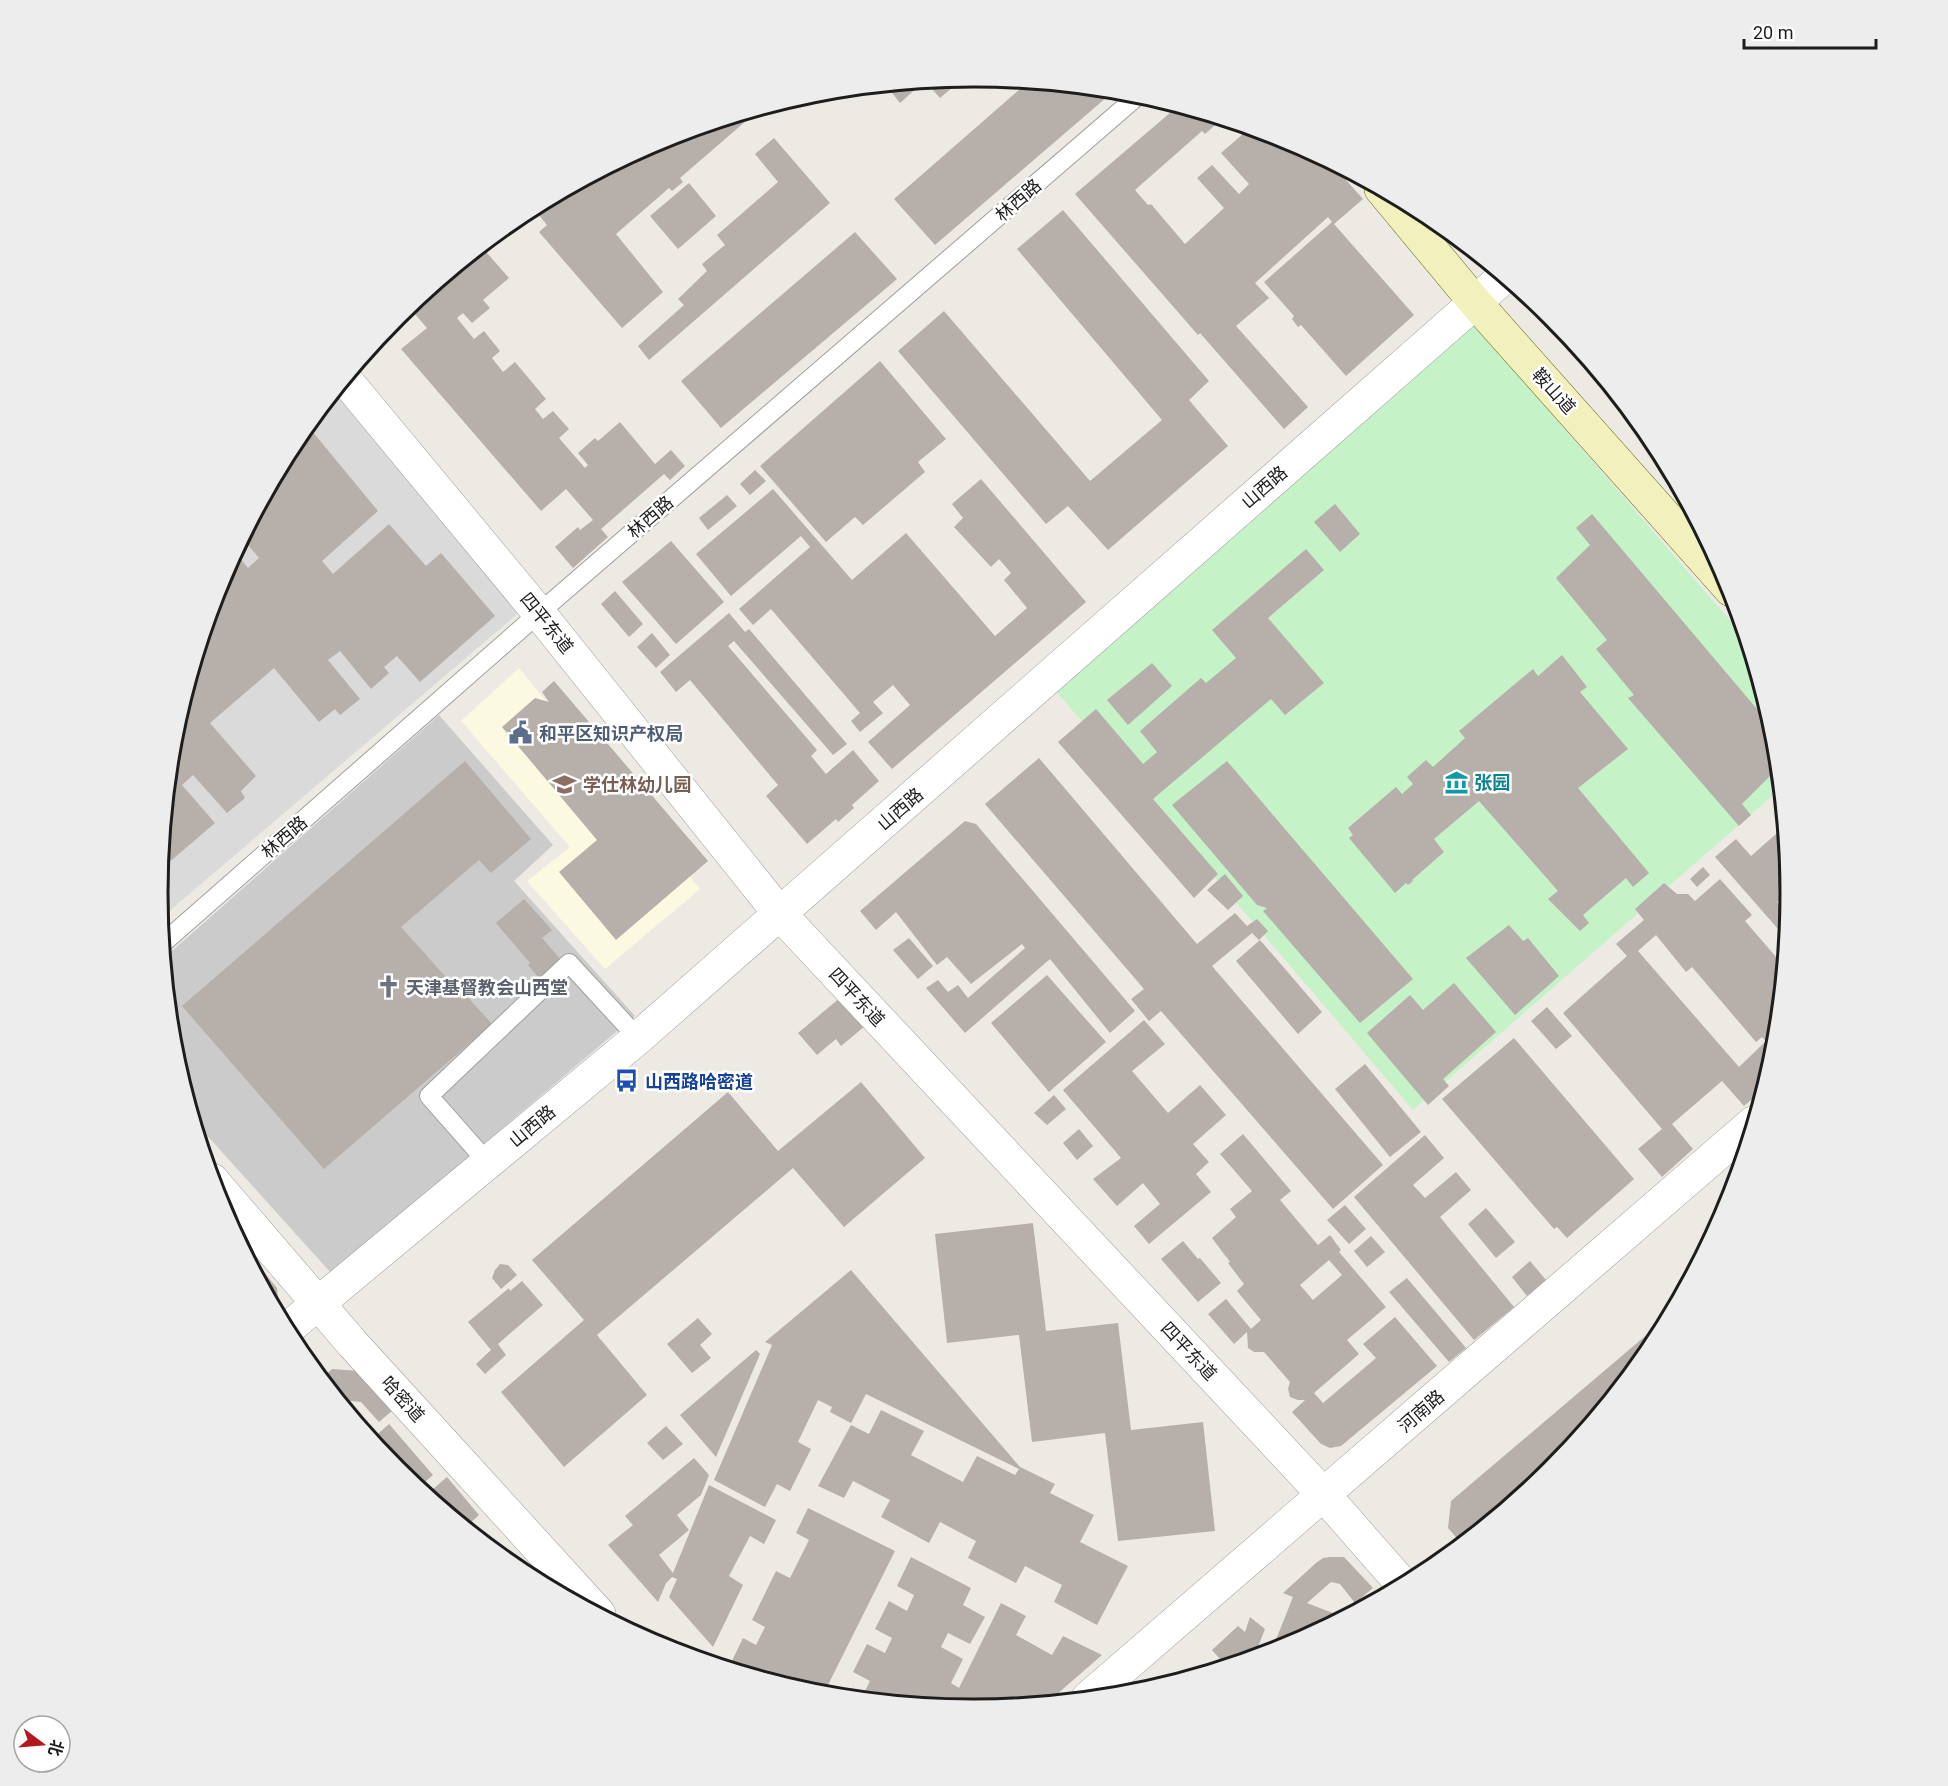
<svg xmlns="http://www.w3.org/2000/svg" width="1948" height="1786" font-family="Roboto,'Noto Sans SC',sans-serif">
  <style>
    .residential { fill: #dbdada }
    .education { fill: #fbf9e0 }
    .religious { fill: #cbcbcb }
    .park { fill: #c6f2c7 }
    .building { fill: #b6afaa; fill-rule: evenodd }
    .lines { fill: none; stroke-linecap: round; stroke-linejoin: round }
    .service-casing { stroke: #9e9e9e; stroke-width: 20 }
    .minor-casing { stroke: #9e9e9e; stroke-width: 34 }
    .tertiary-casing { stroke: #9e9e9e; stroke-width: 34 }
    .secondary-casing { stroke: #626712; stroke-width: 34 }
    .service { stroke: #fff; stroke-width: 18 }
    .minor { stroke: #fff; stroke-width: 33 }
    .tertiary { stroke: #fff; stroke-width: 33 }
    .secondary { stroke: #f2f1be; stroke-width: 33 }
    .labels { text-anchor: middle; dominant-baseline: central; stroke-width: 5; stroke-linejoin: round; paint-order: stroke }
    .street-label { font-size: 18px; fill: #1d1d1d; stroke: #fff }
    .service-label { font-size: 18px; font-weight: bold; fill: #4e5e75; stroke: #fff; text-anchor: start }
    .culture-label { font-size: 18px; font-weight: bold; fill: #0d838f; stroke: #fff; text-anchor: start }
    .education-label { font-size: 18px; font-weight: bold; fill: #785e54; stroke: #fff; text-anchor: start }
    .worship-label { font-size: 18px; font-weight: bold; fill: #5b616d; stroke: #fff; text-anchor: start }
    .transit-label { font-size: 18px; font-weight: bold; fill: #164399; stroke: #fff; text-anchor: start }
    .rim { fill: none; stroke: #1d1d1d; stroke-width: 3 }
  </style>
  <rect width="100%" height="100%" fill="#edeae4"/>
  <polygon class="residential" points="334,392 522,610 160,919 158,893 173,733 220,580 295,439"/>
  <polygon class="education" points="519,668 700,889 605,969 527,881 570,847 461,721"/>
  <polygon class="religious" points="439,715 553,845 514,881 635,1016 331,1273 194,1121 173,1052 164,958"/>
  <polygon class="park" points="1474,324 1746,639 1775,734 1780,789 1413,1110 1056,691"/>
  <g class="building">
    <polygon points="965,77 940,98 925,81 938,80"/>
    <polygon points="918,82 920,85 900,103 886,85"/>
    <polygon points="1028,82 1100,89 1107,97 935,245 894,199"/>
    <polygon points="1178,106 1222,119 1205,134 1202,131 1135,190 1148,205 1151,204 1185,244 1224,208 1197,178 1212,165 1239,194 1249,184 1221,153 1250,128 1287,139 1329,161 1363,199 1334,224 1414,315 1346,376 1301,325 1298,327 1292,319 1294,316 1264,282 1332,222 1328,217 1255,283 1269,298 1236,326 1308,407 1284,429 1200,333 1198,335 1075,194"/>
    <polygon points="751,111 754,114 680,178 683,182 672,191 669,188 616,234 663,292 622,328 539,232 547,225 533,208 662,139"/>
    <polygon points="774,138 830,203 649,360 638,346 684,305 678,299 707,271 702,264 725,245 717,235 778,182 755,154"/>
    <polygon points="689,183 716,216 678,249 650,216"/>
    <polygon points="1063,210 1209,381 1189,400 1228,446 1108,550 1068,506 1046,524 898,351 944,311 1090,481 1162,420 1017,249"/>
    <polygon points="855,232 897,279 721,428 681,381"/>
    <polygon points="481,246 509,278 483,300 490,308 472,323 463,313 457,318 474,339 484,331 500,351 492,358 503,372 515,362 546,399 535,409 543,419 553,411 569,429 559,438 585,468 588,465 578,453 595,438 598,441 620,422 655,464 671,450 685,466 670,480 664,474 601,529 608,537 573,568 555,547 578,527 580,530 593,520 566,489 541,511 401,349 427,328 408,306"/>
    <polygon points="394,319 399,326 379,343 377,340"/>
    <polygon points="880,361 946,439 918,462 925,472 863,525 855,517 826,542 760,466"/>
    <polygon points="307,425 378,511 322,561 333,574 389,524 426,566 441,553 495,616 420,682 397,656 384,667 389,673 371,689 340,651 328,660 360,699 340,715 335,709 319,722 274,668 210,723 256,776 241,791 245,798 227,813 193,775 182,785 215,823 160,870 173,733 220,580 235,552 248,568 259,558 242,538 295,439"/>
    <polygon points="755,470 766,481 750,495 740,484"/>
    <polygon points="981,479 1086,602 892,769 868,742 910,705 893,685 873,702 883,713 860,732 851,721 860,713 771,609 753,625 739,609 810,547 801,536 731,596 696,554 773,489 852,580 906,533 995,636 1027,608 1004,580 1011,573 999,559 991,567 954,527 963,518 952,504"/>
    <polygon points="727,495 737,506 708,530 699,518"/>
    <polygon points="1335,504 1360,534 1340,552 1314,522"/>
    <polygon points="1592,514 1773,728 1778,768 1742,804 1751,815 1739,826 1628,698 1634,695 1596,649 1607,640 1556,578 1590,545 1576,528"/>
    <polygon points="671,541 724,602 676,644 622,582"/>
    <polygon points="1306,549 1324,570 1268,618 1324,683 1285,715 1271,699 1153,799 1218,874 1194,898 1058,742 1096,709 1143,764 1157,752 1140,731 1201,678 1206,683 1236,658 1212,630"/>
    <polygon points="615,591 643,624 629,637 601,604"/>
    <polygon points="729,613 745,632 749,629 847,744 833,755 734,641 728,646 817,750 811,756 826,774 853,750 879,781 852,805 854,808 838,822 836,819 807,844 766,796 778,785 690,680 676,692 660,672"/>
    <polygon points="652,633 670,655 656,668 637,647"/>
    <polygon points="1562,655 1587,687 1580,692 1628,749 1578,788 1649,873 1633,887 1626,878 1583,915 1589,923 1580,931 1548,899 1558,891 1479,801 1434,839 1444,852 1412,880 1413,881 1408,885 1406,883 1395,893 1349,838 1353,835 1348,828 1396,787 1402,794 1413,784 1407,777 1426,760 1433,767 1465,738 1459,731 1533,669 1538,676"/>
    <polygon points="1152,663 1172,686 1128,725 1107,700"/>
    <polygon points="554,681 708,861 616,940 559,872 597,840 502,727 535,698 549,702 542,692"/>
    <polygon points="1039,758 1197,944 1235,913 1247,926 1257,919 1268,931 1259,940 1252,933 1212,966 1383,1165 1333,1209 1161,1011 1149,1021 1131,999 1144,989 985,804"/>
    <polygon points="465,761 531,839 491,873 479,860 401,927 461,994 463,992 492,1024 324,1169 182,1006"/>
    <polygon points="1227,761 1413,979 1360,1023 1263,911 1267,908 1257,905 1172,805"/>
    <polygon points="965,821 976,824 1135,1011 1110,1033 1050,959 965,1033 926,988 938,980 948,992 958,985 968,998 1025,948 1022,944 971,984 947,957 937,965 896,912 876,930 860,911"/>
    <polygon points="1784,827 1790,893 1790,901 1785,895 1777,902 1788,915 1786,938 1715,857 1736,839 1751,856"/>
    <polygon points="1703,867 1710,875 1697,887 1690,879"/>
    <polygon points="1225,874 1243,896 1228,910 1207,890"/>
    <path d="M1720,879L1752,915L1745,921L1783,965L1775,1053L1764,1089L1744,1106L1722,1081L1672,1124L1693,1149L1662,1177L1638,1149L1662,1129L1563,1013L1627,956L1616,944L1644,920L1635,909L1664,883L1677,894H1688L1695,901ZM1656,935L1686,972L1692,967L1756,1042L1762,1037L1766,1041L1739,1067L1638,951Z"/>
    <polygon points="524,899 552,930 542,938 568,968 546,987 528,965 530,963 496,923"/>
    <polygon points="1509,925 1523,941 1528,938 1559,976 1515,1015 1466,958"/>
    <polygon points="909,938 933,966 918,979 893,950"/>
    <polygon points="1260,940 1322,1012 1298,1034 1236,961"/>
    <polygon points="1047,975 1106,1042 1049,1092 991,1023"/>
    <polygon points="1454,983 1496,1032 1443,1079 1449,1086 1428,1105 1367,1033 1410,995 1423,1010"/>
    <polygon points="841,997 865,1026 841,1046 836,1039 817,1055 798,1033"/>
    <polygon points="1547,1007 1572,1036 1556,1049 1531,1021"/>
    <polygon points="1144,1020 1165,1044 1132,1071 1168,1113 1200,1085 1226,1115 1193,1144 1209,1162 1196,1174 1211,1192 1149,1244 1134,1226 1160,1204 1143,1183 1117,1206 1093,1179 1121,1158 1063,1090"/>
    <polygon points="1514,1038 1634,1179 1567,1238 1557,1227 1554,1229 1442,1099"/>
    <polygon points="1365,1064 1421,1132 1390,1157 1335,1089"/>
    <polygon points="861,1082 925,1158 844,1227 793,1168 597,1335 647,1395 564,1467 501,1392 584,1320 532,1260 728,1092 778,1151"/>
    <polygon points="1054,1095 1066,1109 1047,1125 1034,1113"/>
    <polygon points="1079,1129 1093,1146 1077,1160 1063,1143"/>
    <path d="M1243,1134L1291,1191L1280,1200L1318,1245L1330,1235L1341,1250L1339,1252L1386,1307L1347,1340L1359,1354L1314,1393L1323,1403L1376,1358L1363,1344L1395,1317L1437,1366L1341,1446L1330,1448L1321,1444L1292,1412L1305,1400H1298L1290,1397L1288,1389L1290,1382L1264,1352H1254L1248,1348L1247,1332L1234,1344L1208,1314L1226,1299L1251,1329L1261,1320L1237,1291L1244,1284L1228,1263L1230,1262L1212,1238L1236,1217L1230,1209L1252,1191L1220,1154ZM1329,1260L1342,1275L1313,1300L1300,1285Z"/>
    <polygon points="1425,1135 1444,1158 1413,1185 1425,1198 1456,1172 1471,1190 1440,1217 1514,1307 1474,1340 1354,1197"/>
    <polygon points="1345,1205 1366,1229 1349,1244 1327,1220"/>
    <polygon points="1486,1208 1515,1242 1496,1258 1468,1224"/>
    <polygon points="1033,1223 1046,1331 1118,1323 1131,1430 1203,1422 1215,1531 1118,1541 1105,1433 1032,1442 1019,1335 947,1343 935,1234"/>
    <polygon points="1371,1236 1385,1252 1367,1267 1354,1251"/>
    <polygon points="1183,1241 1198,1259 1200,1258 1221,1283 1198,1302 1161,1259"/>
    <polygon points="243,1247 277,1288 278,1298 272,1304"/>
    <polygon points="1530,1261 1546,1280 1527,1296 1512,1277"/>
    <polygon points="500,1264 508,1265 517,1275 501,1289 492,1278 495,1270"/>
    <polygon points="851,1270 1020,1467 1055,1484 1050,1493 1094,1515 1080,1542 1128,1566 1097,1625 1054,1602 1062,1585 1025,1566 1016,1583 968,1558 976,1541 940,1522 929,1543 881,1517 890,1500 853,1481 844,1498 818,1486 851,1425 869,1434 881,1410 924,1431 911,1455 963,1482 977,1456 1015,1475 1019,1469 866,1394 851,1423 830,1412 832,1407 818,1400 798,1442 811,1449 790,1491 777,1484 765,1507 714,1480 772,1345 765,1342"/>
    <polygon points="1407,1278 1466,1348 1449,1362 1389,1292"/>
    <polygon points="522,1281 543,1305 498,1344 506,1355 485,1374 476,1364 491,1350 468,1322 509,1288 510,1291"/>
    <polygon points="1670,1315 1653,1347 1551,1471 1462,1544 1448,1528 1451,1501"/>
    <polygon points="698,1318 712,1334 700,1345 711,1358 692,1373 667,1344"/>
    <polygon points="756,1350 760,1354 716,1457 680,1415"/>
    <polygon points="332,1369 373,1372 400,1404 379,1422 361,1402 342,1400 341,1402 321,1379"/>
    <polygon points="389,1424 433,1475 418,1488 396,1470 371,1440"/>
    <polygon points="666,1426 683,1444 663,1460 647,1443"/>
    <polygon points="694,1458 709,1475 701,1495 677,1515 689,1530 659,1555 673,1573 709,1485 776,1520 764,1544 750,1536 729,1576 743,1585 713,1647 669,1597 677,1579 672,1577 666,1583 658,1602 608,1545 633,1525 625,1516"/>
    <polygon points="447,1477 479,1515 466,1527 426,1495"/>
    <polygon points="808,1508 895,1551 823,1695 814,1694 752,1675 731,1663 743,1638 756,1645 765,1627 752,1620 776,1571 790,1578 809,1540 796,1533"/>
    <polygon points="911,1557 971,1588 963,1605 985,1617 970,1644 948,1633 941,1647 963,1659 951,1683 959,1688 1001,1603 1026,1616 1016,1635 1052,1655 1063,1636 1102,1655 1048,1702 974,1709 841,1696 845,1688 862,1697 870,1681 853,1672 867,1644 885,1653 892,1638 875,1629 889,1601 907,1611 914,1595 897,1586"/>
    <polygon points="1330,1557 1344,1557 1373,1588 1355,1603 1340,1584 1331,1582 1307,1603 1343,1617 1286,1647 1271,1652 1293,1597 1283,1593 1316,1563 1323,1558"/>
    <polygon points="1250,1617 1265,1629 1254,1657 1205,1672 1220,1659 1212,1650 1238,1626 1245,1632"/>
  </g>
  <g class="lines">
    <defs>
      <g id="service">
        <polyline points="162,944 539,613 1140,94"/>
        <polyline points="488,1163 429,1096 569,963 638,1038"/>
      </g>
      <polyline id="minor" points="345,379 539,613 780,914 1324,1495 1403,1585"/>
      <g id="tertiary">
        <polyline points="212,1180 352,1343 599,1614"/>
        <polyline points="286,1330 638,1038 1504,277"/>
        <polyline points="1088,1698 1753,1123"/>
      </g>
      <polyline id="secondary" points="1381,189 1474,301 1731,590"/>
    </defs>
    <use href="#service" class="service-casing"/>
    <use href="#minor" class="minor-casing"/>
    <use href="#tertiary" class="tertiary-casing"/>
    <use href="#secondary" class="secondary-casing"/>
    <use href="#service" class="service"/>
    <use href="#minor" class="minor"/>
    <use href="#tertiary" class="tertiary"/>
    <use href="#secondary" class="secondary"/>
  </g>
  <defs>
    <symbol id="civic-bare" viewBox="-9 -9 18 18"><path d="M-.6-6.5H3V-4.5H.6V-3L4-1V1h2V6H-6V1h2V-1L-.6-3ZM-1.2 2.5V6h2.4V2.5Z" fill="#5c6f8a" stroke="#fff" stroke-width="2.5" paint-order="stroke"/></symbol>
    <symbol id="museum-bare" viewBox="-9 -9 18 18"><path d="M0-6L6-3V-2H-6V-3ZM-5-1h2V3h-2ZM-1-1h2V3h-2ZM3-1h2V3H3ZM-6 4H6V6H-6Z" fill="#0f9aa8" stroke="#fff" stroke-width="2.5" paint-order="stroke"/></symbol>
    <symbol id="school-bare" viewBox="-9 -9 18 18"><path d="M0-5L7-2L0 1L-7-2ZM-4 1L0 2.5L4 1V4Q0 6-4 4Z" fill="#8d6e63" stroke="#fff" stroke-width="2.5" paint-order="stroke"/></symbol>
    <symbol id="church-bare" viewBox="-9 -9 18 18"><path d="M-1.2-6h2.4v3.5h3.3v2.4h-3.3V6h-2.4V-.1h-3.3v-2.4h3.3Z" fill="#6b7280" stroke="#fff" stroke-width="2.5" paint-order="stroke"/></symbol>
    <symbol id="bus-bare" viewBox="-9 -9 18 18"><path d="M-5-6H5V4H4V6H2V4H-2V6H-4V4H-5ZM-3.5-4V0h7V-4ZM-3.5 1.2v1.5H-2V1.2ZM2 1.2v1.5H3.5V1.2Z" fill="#1a4fb4" stroke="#fff" stroke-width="2.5" paint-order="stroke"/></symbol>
  </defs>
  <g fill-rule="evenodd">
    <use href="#civic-bare" x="504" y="716" width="33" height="33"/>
    <use href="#museum-bare" x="1440" y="766" width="33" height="33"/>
    <use href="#school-bare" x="548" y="768" width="33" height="33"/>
    <use href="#church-bare" x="372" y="970" width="33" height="33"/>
    <use href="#bus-bare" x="610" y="1064" width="33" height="33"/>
  </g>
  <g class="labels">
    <g class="street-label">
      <text transform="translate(1018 200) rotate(-41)">林西路</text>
      <text transform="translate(1554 391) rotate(48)">鞍山道</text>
      <text transform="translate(1264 487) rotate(-41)">山西路</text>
      <text transform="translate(650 517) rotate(-41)">林西路</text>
      <text transform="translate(547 623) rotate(51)">四平东道</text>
      <text transform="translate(900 809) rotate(-41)">山西路</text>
      <text transform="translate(284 837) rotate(-41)">林西路</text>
      <text transform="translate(857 997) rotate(47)">四平东道</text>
      <text transform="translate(532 1126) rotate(-40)">山西路</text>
      <text transform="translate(1189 1351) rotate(47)">四平东道</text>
      <text transform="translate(403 1399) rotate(48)">哈密道</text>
      <text transform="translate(1421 1411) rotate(-41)">河南路</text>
    </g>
    <g class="service-label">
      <text x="539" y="733">和平区知识产权局</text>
    </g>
    <g class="culture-label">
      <text x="1474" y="782">张园</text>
    </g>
    <g class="education-label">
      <text x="583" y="784">学仕林幼儿园</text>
    </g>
    <g class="worship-label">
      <text x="406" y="987">天津基督教会山西堂</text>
    </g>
    <g class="transit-label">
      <text x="645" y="1081">山西路哈密道</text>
    </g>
  </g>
  <path d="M0 0H1948V1786H0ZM168 893a806 806 0 1 1 1612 0a806 806 0 1 1-1612 0Z" fill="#ededed" fill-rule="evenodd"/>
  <path class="rim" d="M168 893a806 806 0 1 1 1612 0a806 806 0 1 1-1612 0Z"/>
  <g transform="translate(42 1744) rotate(106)"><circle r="28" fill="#ffffff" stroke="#a5a5a5" stroke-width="1.5"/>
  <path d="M0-4.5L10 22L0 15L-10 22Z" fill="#b31720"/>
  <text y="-9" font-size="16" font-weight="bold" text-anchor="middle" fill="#1d1d1d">北</text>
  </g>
  <path d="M1744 39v9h132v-9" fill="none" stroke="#1d1d1d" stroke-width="3"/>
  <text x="1753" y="39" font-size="18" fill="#1d1d1d" stroke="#ffffff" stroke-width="4.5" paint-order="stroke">20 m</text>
</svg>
